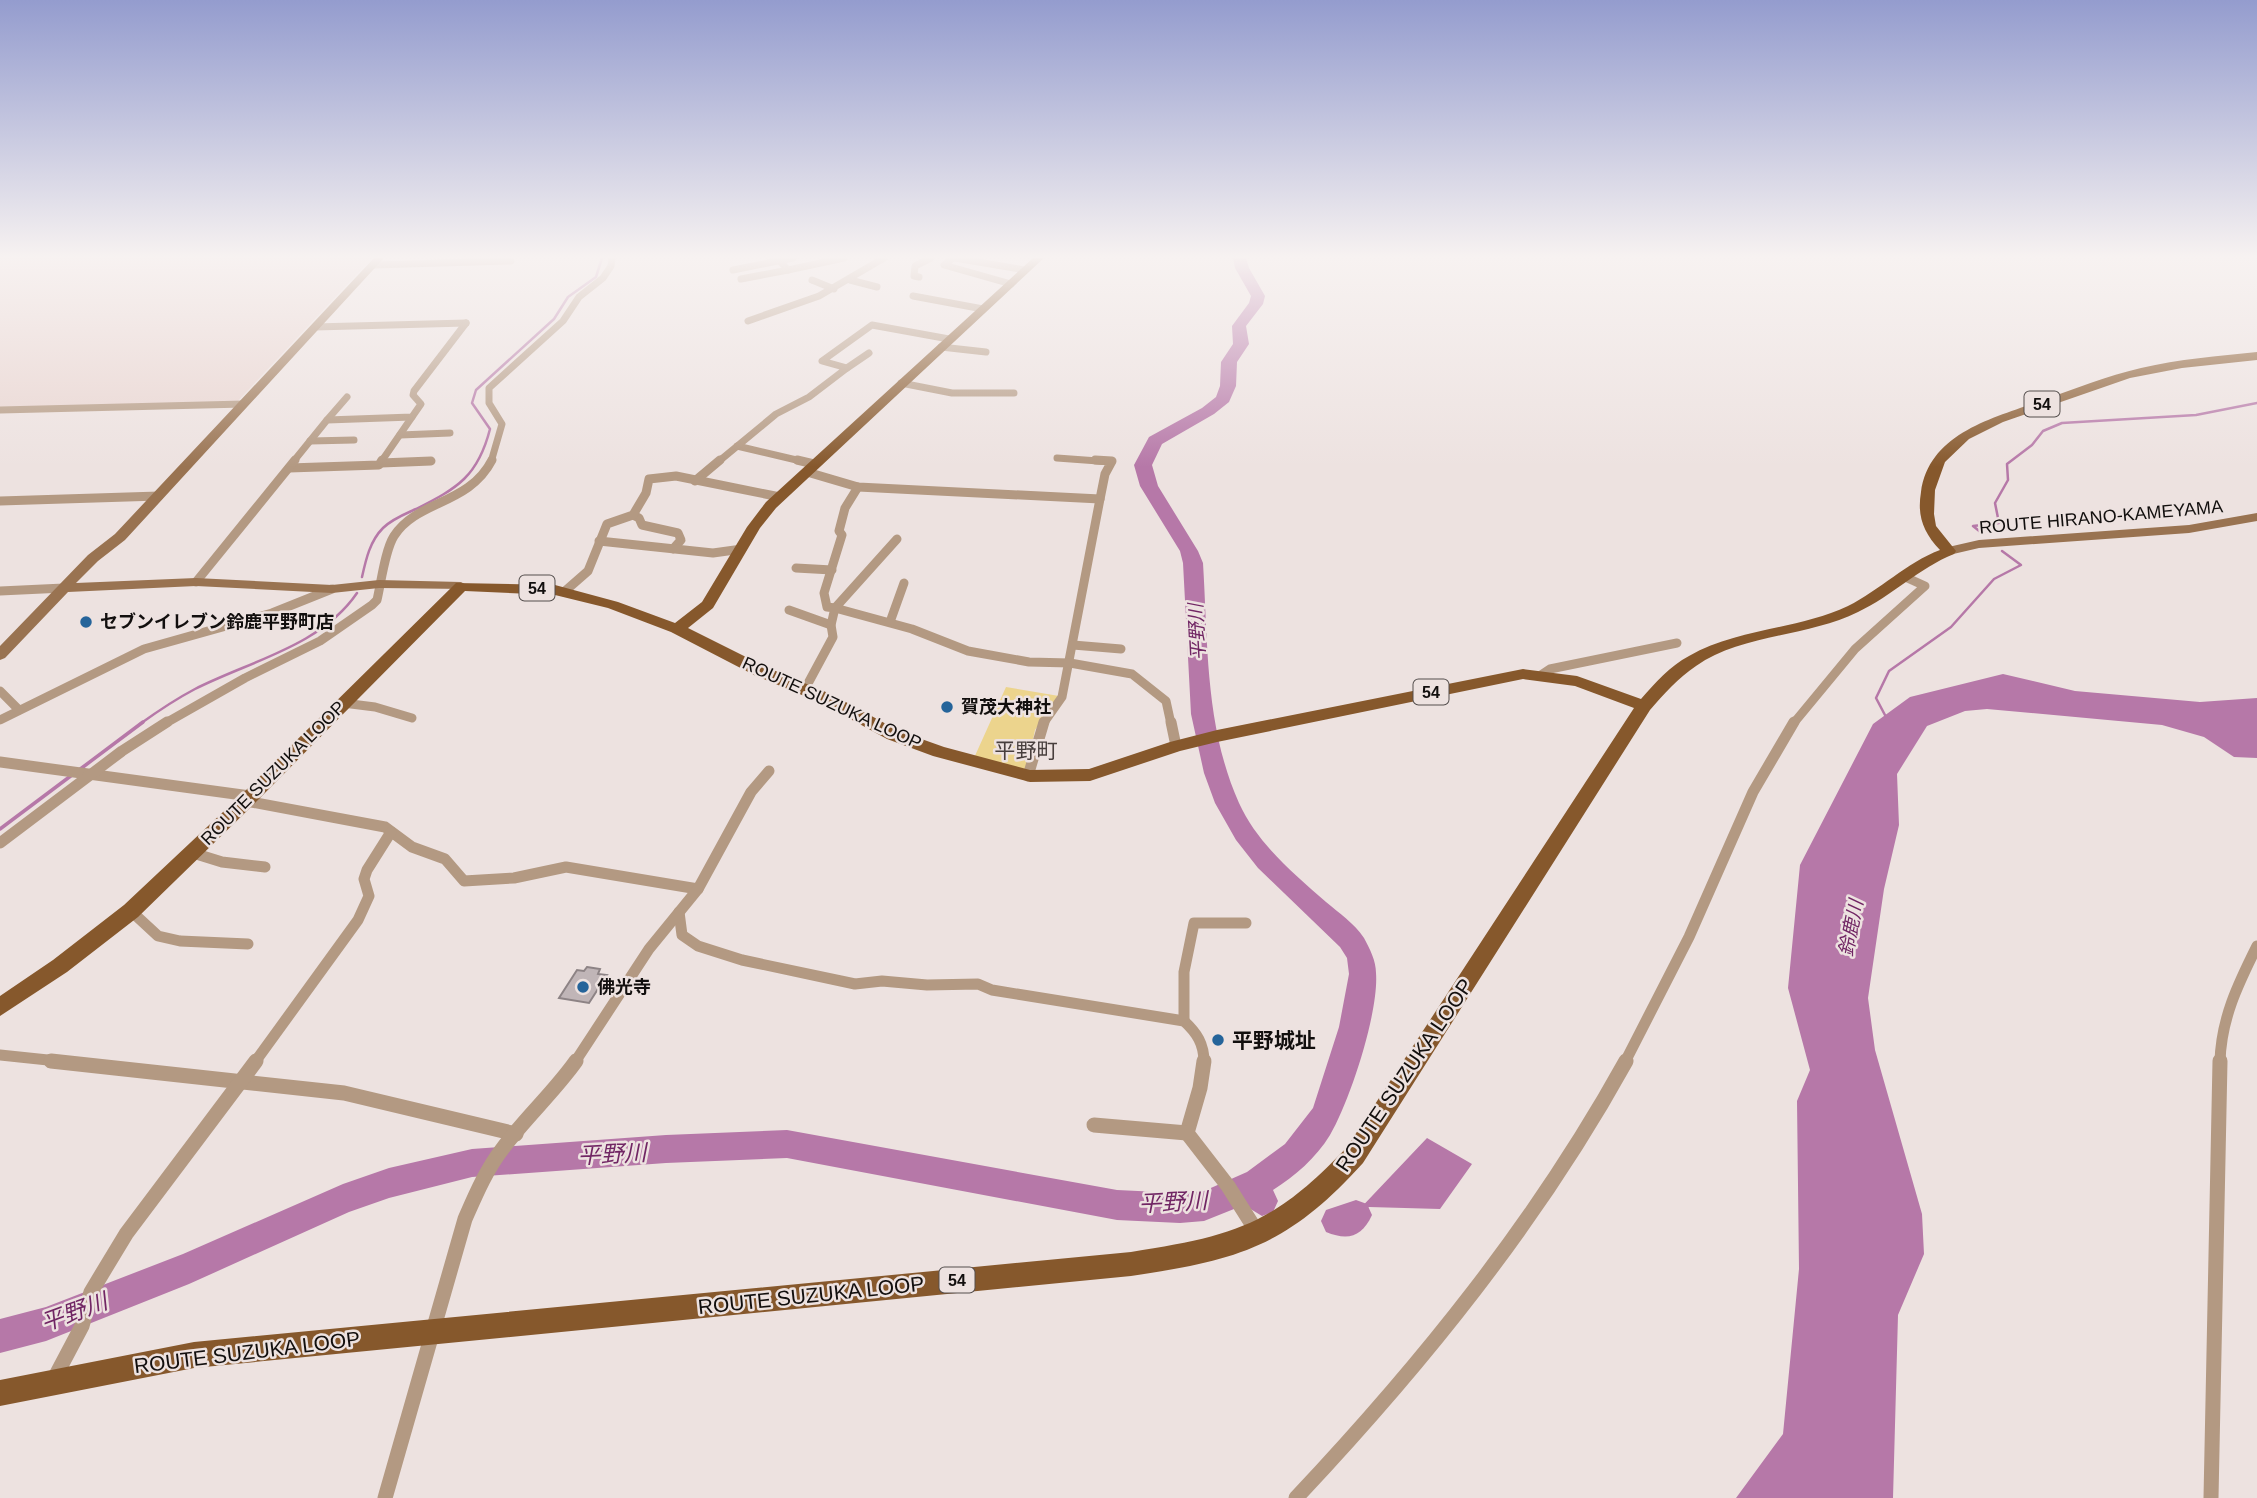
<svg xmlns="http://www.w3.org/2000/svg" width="2257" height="1498" font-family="Helvetica,'Noto Sans JP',sans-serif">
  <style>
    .built { fill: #e9d5d1 }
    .green { fill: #ecd48d }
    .water { fill: #b678a8 }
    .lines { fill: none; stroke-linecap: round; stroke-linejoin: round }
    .stream-far1 { stroke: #b678a8; stroke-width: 2.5 }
    .stream { stroke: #b678a8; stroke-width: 3.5 }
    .river { fill: #b678a8; fill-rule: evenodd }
    .building { fill: #c0b5b7; stroke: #8d8385; stroke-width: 2 }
    .street-far3 { stroke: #b39982; stroke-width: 7 }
    .street-far2 { stroke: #b39982; stroke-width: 9 }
    .street-far1 { stroke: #b39982; stroke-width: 11 }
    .street { stroke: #b39982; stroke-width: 15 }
    .secondary { fill: #997351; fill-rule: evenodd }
    .primary { fill: #86582c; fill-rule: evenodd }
    .poi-dot { fill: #25649a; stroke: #ede2e0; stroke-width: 2.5 }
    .labels { text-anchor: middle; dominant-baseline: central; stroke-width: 5; stroke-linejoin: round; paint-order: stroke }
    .shield { fill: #ede2e0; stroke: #544e4d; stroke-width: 2 }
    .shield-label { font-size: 16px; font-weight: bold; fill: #120f0e }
    .street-label { font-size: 18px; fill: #120f0e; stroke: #ede2e0 }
    .poi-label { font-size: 18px; font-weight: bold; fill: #120f0e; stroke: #ede2e0; text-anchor: start }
    .water-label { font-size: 19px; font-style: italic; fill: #712664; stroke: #ede2e0 }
    .quarter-label { font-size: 21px; fill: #483f3d; stroke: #ede2e0 }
    .near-poi-label { font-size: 21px; font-weight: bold; fill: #120f0e; stroke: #ede2e0; text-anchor: start }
    .near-street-label { font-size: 21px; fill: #120f0e; stroke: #ede2e0 }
    .near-water-label { font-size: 23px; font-style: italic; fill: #712664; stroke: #ede2e0 }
  </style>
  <rect width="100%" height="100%" fill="#ede2e0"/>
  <polygon class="built" points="0,258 372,258 237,402 0,409"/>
  <polygon class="green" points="1006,687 1059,696 1035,730 1026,772 974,758"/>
  <g class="water">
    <polygon points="2003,674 2075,691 2200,702 2257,698 2257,758 2234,757 2204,737 2162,725 1987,709 1965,711 1927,726 1897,774 1899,825 1884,889 1868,998 1875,1050 1922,1214 1924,1254 1898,1315 1893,1498 1736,1498 1783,1434 1799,1269 1797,1101 1810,1070 1788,988 1800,865 1873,724 1910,697"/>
    <polygon points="1427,1138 1472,1164 1440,1209 1369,1207 1354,1215"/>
  </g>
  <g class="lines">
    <g class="stream-far1">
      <polyline points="1983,534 1973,526 1999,523 1995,503 2008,480 2007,464 2032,445 2043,431 2062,423 2196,415 2257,403"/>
      <path d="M362,577C366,559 370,541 383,528C392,519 405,514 416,509C458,488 478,476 490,429L472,403L476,390L554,319L568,297L596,277L602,258"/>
      <polyline points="1886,717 1876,698 1889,671 1951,627 1994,579 2021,565 2002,551"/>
      <path d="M140,724C158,711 176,699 195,689C250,661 321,646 357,593"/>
    </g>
    <g class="stream">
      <polyline points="79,770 143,722"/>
      <polyline points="0,829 72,775"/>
    </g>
    <g class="river">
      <path d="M1233,258H1246L1249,268L1265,296L1263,304L1246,326L1249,344L1237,362L1236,386L1229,402L1214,414L1162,444L1152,465L1158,486L1198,551L1203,563C1208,644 1205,727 1239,803C1257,843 1293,873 1326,902C1339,913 1354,923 1364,938C1370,949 1376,961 1376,973C1379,1012 1350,1101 1330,1135C1316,1158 1295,1176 1273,1190L1278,1201L1273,1212L1262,1216L1244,1205L1204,1221L1180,1223L1117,1220L787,1158L666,1163L472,1177L389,1198L349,1212L189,1284L46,1341L0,1353V1319L46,1307L183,1254L343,1184L389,1168L472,1149L666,1135L787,1130L1117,1190L1180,1193L1204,1191L1247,1172L1285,1144L1313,1108L1339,1027L1349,974L1347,958L1340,947L1258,868L1236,840L1215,803L1204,773L1191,714L1183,563L1180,551L1140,486L1134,465L1149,437L1202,408L1216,397L1220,386L1221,362L1233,344L1232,326L1249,303L1251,296L1235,268Z"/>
      <path d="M1356,1200L1367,1204L1372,1215C1362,1237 1348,1241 1326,1232L1321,1221L1326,1210Z"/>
    </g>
  </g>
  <polygon class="building" points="587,967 600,969 598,974 607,975 589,1003 559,998 577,970 584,971"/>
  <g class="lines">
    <g class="street-far3">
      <polyline points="777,258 788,270 844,258"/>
      <polyline points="953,258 944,265 1011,284"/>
      <polyline points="955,258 1025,270"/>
      <polyline points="373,265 511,261"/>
      <polyline points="733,270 793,258"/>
      <polyline points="919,277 914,276 915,266 931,258"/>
      <polyline points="741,279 788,270"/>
      <polyline points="812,280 834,289"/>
      <polyline points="850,280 877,287"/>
      <polyline points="913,296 983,309"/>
      <polyline points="748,321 819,296 884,258"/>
      <polyline points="315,327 466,323"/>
      <polyline points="941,347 986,352"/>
      <polyline points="847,368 869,353"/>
      <polyline points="901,383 952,393 1014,393"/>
      <polyline points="0,410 244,404"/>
      <polyline points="327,420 347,397"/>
      <polyline points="400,435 450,433"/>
      <polyline points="310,441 354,440"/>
      <polyline points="737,446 805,462"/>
      <polyline points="1057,458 1112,462"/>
      <polyline points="293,462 327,420 412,417 421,404 413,395 414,391 466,323"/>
      <polyline points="381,462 412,417"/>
      <polyline points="410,462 431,461"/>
      <polyline points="491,462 502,424 489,403 489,388 563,321 579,297 603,278 611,266 612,258"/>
      <polyline points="718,462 776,414 809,397 847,368 822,361 872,325 949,339"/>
    </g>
    <g class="street-far2">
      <polyline points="797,460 814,464"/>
      <polyline points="1095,460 1112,461 1105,474 1100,499"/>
      <polyline points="381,463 431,461"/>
      <polyline points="289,468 379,465 382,460"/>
      <polyline points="807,472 858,487 1100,499 1062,697 1043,724"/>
      <polyline points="695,481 720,460"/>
      <polyline points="0,501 159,496"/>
      <polyline points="633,515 639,518 642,525 678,533 681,540 673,549"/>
      <polyline points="897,539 835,608 912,629 968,651 1029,662 1070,663 1132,674 1166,701 1171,724"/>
      <polyline points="599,541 713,553 742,549"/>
      <polyline points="796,568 832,570"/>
      <polyline points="196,582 295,460"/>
      <polyline points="0,591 64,588"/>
      <polyline points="564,592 588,571 607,524 633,515 646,493 649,479 676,476 780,497"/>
      <polyline points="789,610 831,625"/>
      <polyline points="890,622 904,583"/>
      <polyline points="1073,645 1121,649"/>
      <polyline points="1541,675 1550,669 1677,643"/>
      <polyline points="805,689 833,637 831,625 835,608 827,607 824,593 842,535 839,531 845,508 858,487"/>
      <polyline points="0,691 19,710"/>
      <polyline points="343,703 375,707 412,718"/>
      <polyline points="0,720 144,649 272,613 332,589"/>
      <path d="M164,724L245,678L320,641L372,605L377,600C381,583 385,550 394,536C417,500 469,505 492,460"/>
      <polyline points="1793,724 1855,649 1925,586 1903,576"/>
    </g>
    <g class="street-far1">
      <polyline points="1171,722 1176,746"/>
      <polyline points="0,762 250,796"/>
      <polyline points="1028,776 1044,722"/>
      <polyline points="246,801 385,827 412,847 445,859 464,881 514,878 566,867 698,889"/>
      <polyline points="0,843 122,751 167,722"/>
      <polyline points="193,853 222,862 265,867"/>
      <polyline points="131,911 158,936 180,941 248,944"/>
      <path d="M679,912L682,935L698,946L742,960L855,984L882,981L927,985L978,984L992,990L1184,1021C1197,1033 1204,1044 1204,1062"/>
      <polyline points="1184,1021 1184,972 1194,923 1246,923"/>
      <polyline points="0,1055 67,1062"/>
      <polyline points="255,1062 358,920 369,896 364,879 367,870 391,832"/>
      <polyline points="575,1062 649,949 698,889 751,792 769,771"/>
      <polyline points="1625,1062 1689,937 1753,792 1794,722"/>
      <path d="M2220,1062C2221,1019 2238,984 2257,946"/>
    </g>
    <g class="street">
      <polyline points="51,1061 344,1093 516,1134"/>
      <polyline points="1204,1061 1200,1088 1187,1133 1228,1186 1257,1232"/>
      <polyline points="1094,1125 1187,1133"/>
      <polyline points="54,1379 82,1326 91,1292 126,1234 256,1061"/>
      <path d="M385,1498L465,1219C476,1194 486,1170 503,1148C526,1117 554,1092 576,1061"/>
      <path d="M1296,1498C1422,1364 1537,1222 1626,1061"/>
      <polyline points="2211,1498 2220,1061"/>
    </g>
    <g class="secondary">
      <polygon points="374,258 384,258 125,540 98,561 76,583 196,578 332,585 379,580 461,582 468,586 466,589 379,588 332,593 196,586 68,592 5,658 0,660 0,646 88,555 115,534"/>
      <polygon points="2257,513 2257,521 2189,533 1979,548 1949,555 1942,551 1944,548 1979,540 2189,525"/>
    </g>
    <path class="primary" d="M1033,258H1044L776,508L760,528L713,608L688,628L766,667L833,695L899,731L944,747L1030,770L1089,769L1170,742L1217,730L1523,669L1577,676L1641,699C1655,683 1670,666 1689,656C1738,628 1797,630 1848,606C1880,590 1906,563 1940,550C1923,532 1917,516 1921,492C1929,433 1993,418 2040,401C2074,389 2107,376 2141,368C2179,359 2218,356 2257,352V360L2182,368L2130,378L2003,422L1969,439L1945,462L1935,490L1934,514L1936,526L1956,551L1954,554C1919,568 1892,596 1858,612C1808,637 1741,634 1696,666C1678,678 1664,694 1650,710L1363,1163C1288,1246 1239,1260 1131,1276L194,1368L0,1406V1380L194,1342L1131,1252C1234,1236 1274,1225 1347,1147L1634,708L1575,686L1523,679L1217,742L1180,751L1090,781L1030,782L933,756L887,739L821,703L754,675L671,632L608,608L555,595L465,591L252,806L138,917L67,972L0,1016V996L53,960L124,905L240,796L456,583L555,585L618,602L675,623L702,602L747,527L766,502Z"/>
  </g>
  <linearGradient id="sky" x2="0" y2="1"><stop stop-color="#949cce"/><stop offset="0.55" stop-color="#f7f2f1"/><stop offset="1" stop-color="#f7f2f1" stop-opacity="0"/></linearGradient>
  <rect width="2257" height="467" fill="url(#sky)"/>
  <g class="poi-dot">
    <circle cx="86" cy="622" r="7"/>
    <circle cx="947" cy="707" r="7"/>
    <circle cx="583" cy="987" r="7"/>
    <circle cx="1218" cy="1040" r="7"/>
  </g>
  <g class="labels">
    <g class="shield">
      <rect x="2024.5" y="391.5" width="35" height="25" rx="5"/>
      <rect x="519.5" y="575.5" width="35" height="25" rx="5"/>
      <rect x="1413.5" y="679.5" width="35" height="25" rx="5"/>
      <rect x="939.5" y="1267.5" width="35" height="25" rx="5"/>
    </g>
    <g class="shield-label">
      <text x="2042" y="404">54</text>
      <text x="537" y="588">54</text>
      <text x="1431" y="692">54</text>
      <text x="957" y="1280">54</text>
    </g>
    <g class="street-label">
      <text transform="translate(2101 517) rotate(-5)">ROUTE HIRANO-KAMEYAMA</text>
      <text transform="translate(832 703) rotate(25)">ROUTE SUZUKA LOOP</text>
      <text transform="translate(273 773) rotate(-45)">ROUTE SUZUKA LOOP</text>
    </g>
    <g class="poi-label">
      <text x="100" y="622">セブンイレブン鈴鹿平野町店</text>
      <text x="961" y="707">賀茂大神社</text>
      <text x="597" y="987">佛光寺</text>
    </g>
    <g class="water-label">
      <text transform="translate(1197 632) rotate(-93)">平野川</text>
      <text transform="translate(1851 928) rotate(-79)">鈴鹿川</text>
    </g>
    <g class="quarter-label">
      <text x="1026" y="750">平野町</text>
    </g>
    <g class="near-poi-label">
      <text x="1232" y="1040">平野城址</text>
    </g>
    <g class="near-street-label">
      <text transform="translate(1404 1075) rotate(-56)">ROUTE SUZUKA LOOP</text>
      <text transform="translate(811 1295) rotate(-6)">ROUTE SUZUKA LOOP</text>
      <text transform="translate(247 1352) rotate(-7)">ROUTE SUZUKA LOOP</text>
    </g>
    <g class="near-water-label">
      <text transform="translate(612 1154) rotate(-3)">平野川</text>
      <text transform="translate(1173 1202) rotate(-3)">平野川</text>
      <text transform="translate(74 1312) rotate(-20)">平野川</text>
    </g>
  </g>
</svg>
